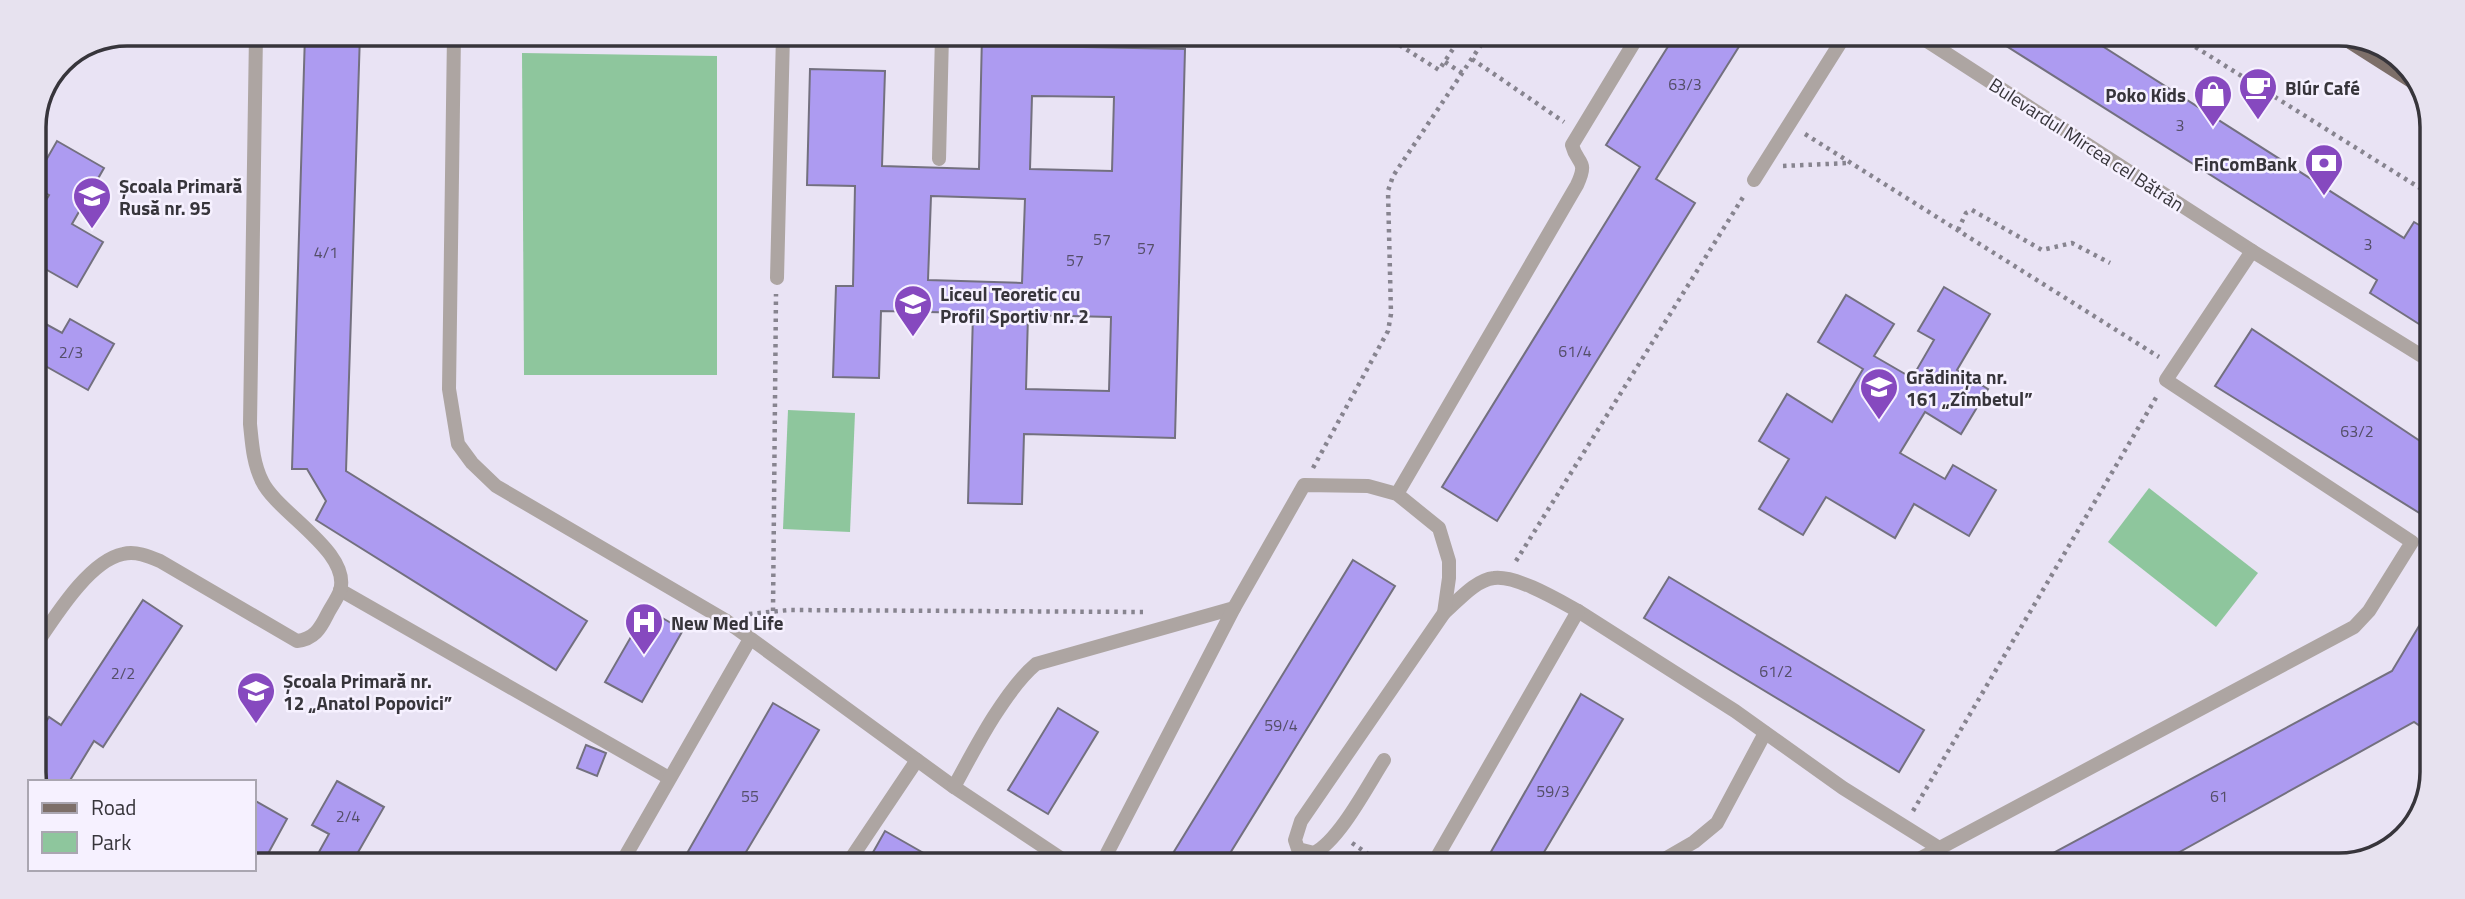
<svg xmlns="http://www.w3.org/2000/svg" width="2465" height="899" font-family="'Titillium Web',sans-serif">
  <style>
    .green { fill: #8ec69d }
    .building { fill: #ad9bf1; stroke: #73707f; stroke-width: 2; fill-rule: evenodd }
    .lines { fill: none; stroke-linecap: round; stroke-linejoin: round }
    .path { stroke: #87848f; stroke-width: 4.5; stroke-dasharray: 3.5 5; stroke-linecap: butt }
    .lane { stroke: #ada5a2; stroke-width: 14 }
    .primary { stroke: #7d6f69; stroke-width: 21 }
    .labels { text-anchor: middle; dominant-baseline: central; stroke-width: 5; stroke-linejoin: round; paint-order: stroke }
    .number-label { font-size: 16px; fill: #544e68 }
    .poi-label { font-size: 19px; font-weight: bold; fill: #37353b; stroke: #f6f1ff; text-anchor: start }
    .street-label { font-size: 19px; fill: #37353b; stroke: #f6f1ff }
    .rim { fill: none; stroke: #37353b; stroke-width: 3.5 }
  </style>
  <rect width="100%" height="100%" fill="#e9e3f4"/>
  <g class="green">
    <polygon points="522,53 717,56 717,375 524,375"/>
    <polygon points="788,410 855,413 850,532 783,529"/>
    <polygon points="2149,488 2258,573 2216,627 2108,542"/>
  </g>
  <g class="building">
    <polygon points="305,34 360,34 346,471 587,621 556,670 316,520 326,501 307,469 292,469"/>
    <path d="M982,35H1033V46L1185,49L1175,438L1024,434L1022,504L968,503L973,313L881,311L879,378L833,377L836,286H853L855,186L807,185L810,69L885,71L882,166L979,169ZM1032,96L1114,97L1112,171L1030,169ZM931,196L1025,199L1022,283L928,280ZM1028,315L1111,317L1109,391L1026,389Z"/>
    <polygon points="1674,37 1745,37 1656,179 1695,203 1497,521 1442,487 1640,167 1606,145"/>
    <polygon points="1992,37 2088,37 2404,238 2414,222 2431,232 2430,331 2370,293 2377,280"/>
    <polygon points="57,141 104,168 72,224 103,242 77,287 33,262 33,222 49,195 33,186 33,183"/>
    <polygon points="1944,287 1990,314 1957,370 1988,389 1961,434 1925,412 1900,453 1945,479 1953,465 1996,490 1969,536 1914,504 1895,538 1826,497 1803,535 1759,509 1789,459 1759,441 1787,394 1832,422 1863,369 1818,342 1846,295 1894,324 1874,356 1912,378 1934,340 1918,331"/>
    <polygon points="33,317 62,333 70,319 114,344 88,390 33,359"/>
    <polygon points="2252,329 2429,447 2429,519 2215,386"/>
    <polygon points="1353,560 1395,586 1224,863 1167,863"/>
    <polygon points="1669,577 1924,730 1899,772 1644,618"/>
    <polygon points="143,600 182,626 103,747 94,741 69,782 34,782 33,742 49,717 61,725"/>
    <polygon points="647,609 683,630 642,702 605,682"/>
    <polygon points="2428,611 2428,714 2420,726 2414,722 2156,865 2031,865 2392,671"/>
    <polygon points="1581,694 1623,719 1537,864 1484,864"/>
    <polygon points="773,703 819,730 740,862 682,862"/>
    <polygon points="1058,708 1098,732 1048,814 1008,790"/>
    <polygon points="586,745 606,753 597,776 577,768"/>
    <polygon points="337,781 384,807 353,861 314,861 329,834 312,825"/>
    <polygon points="254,800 287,819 264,861 254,861"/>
    <polygon points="885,831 941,863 867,863"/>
  </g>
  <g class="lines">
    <g class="path">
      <polyline points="1385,36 1439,70 1459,40"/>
      <polyline points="1454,36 1459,40 1462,36"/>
      <polyline points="2181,38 2431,195"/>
      <polyline points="1472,59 1564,122"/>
      <polyline points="1445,62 1462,73"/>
      <polyline points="1805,134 2159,357"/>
      <polyline points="1783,166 1848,163"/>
      <polyline points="1958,230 1966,213 1972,210 2042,250 2072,243 2110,263"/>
      <polyline points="1313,468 1388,331 1391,314 1388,191 1393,176 1487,36"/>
      <polyline points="1516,561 1745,194"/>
      <polyline points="773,611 776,294"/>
      <polyline points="749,614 789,610 1143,612"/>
      <polyline points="1913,811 2157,396"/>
      <polyline points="1352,843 1377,860 1374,864"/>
    </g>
    <g class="lane">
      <polyline points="454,34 449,389 458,444 472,463 496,486 725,620 954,787 1068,863"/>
      <polyline points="1921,37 2252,251"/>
      <polyline points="939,159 942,35"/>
      <polyline points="1754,180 1844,37"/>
      <polyline points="777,278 783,35"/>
      <path d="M1397,494L1577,185C1589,159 1577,165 1572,145L1638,36"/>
      <polyline points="340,590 669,778"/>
      <polyline points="1578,611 1735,711 1843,788 1939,848"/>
      <path d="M33,649C53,620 88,561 123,554C136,551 148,556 160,561L297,641C314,639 320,629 327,615C331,607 337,599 340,591C352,552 277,513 262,481C253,463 252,443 250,424L256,34"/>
      <path d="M1384,760C1368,785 1339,841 1314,853L1298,849L1295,840L1301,821L1444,613C1458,601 1475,580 1494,578C1516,575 1558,600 1578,611L1433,864"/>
      <path d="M954,787C974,750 1005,690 1036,664L1234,608"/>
      <polyline points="2373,854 2401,838"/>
      <polyline points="622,862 750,639"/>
      <polyline points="848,863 917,760"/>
      <polyline points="1102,863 1234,608 1304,485 1368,486 1397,494 1439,528 1449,561 1449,578 1444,613"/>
      <polyline points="1656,864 1694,842 1717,823 1765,733"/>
      <polyline points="1908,865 2354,627 2369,611 2412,542 2166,380 2252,251 2430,361"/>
    </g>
    <polyline class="primary" points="2350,38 2416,80"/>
  </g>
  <defs>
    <symbol id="cafe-pin" viewBox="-11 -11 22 30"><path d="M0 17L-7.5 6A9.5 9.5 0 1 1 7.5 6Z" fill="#8649bf" stroke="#f6f1ff"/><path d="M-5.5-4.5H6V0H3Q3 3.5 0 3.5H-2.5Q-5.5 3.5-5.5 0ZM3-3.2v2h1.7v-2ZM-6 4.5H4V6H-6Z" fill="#fff"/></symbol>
    <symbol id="shop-pin" viewBox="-11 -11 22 30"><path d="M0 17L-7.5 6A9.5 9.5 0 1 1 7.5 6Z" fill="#8649bf" stroke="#f6f1ff"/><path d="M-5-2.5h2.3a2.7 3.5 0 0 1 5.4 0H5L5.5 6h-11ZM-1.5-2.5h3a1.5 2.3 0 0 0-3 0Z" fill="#fff"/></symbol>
    <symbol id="bank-pin" viewBox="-11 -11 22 30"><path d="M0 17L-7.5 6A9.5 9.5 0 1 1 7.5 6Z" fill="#8649bf" stroke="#f6f1ff"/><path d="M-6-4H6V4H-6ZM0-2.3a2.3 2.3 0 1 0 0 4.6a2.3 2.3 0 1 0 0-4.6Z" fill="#fff"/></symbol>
    <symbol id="school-pin" viewBox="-11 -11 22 30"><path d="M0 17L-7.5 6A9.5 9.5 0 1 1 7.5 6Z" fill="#8649bf" stroke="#f6f1ff"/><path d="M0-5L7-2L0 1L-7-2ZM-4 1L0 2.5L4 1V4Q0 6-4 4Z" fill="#fff"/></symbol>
    <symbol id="hospital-pin" viewBox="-11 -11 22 30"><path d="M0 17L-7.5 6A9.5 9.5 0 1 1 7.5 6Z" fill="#8649bf" stroke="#f6f1ff"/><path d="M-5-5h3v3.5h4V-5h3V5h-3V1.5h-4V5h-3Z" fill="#fff"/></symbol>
  </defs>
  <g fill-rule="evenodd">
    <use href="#cafe-pin" x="2236" y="65" width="44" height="60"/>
    <use href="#shop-pin" x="2191" y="72" width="44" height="60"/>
    <use href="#bank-pin" x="2302" y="141" width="44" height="60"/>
    <use href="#school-pin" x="70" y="174" width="44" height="60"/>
    <use href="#school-pin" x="891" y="282" width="44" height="60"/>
    <use href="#school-pin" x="1857" y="365" width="44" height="60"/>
    <use href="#hospital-pin" x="622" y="600" width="44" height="60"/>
    <use href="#school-pin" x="234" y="669" width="44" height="60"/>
  </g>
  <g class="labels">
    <g class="number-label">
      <text x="1685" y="84">63/3</text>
      <text x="2180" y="125">3</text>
      <text x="1102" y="239">57</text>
      <text x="2368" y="244">3</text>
      <text x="1146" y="248">57</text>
      <text x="326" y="252">4/1</text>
      <text x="1075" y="260">57</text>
      <text x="1575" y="351">61/4</text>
      <text x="71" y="352">2/3</text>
      <text x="2357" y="431">63/2</text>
      <text x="1776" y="671">61/2</text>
      <text x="123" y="673">2/2</text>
      <text x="1281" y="725">59/4</text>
      <text x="1553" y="791">59/3</text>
      <text x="750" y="796">55</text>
      <text x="2219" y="796">61</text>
      <text x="348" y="816">2/4</text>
    </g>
    <g class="poi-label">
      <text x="2285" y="87">Blúr Café</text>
      <text x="2186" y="94" text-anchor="end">Poko Kids</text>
      <text x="2297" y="163" text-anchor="end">FinComBank</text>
      <text x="119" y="185">Școala Primară<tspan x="119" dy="22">Rusă nr. 95</tspan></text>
      <text x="940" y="293">Liceul Teoretic cu<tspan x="940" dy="22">Profil Sportiv nr. 2</tspan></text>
      <text x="1906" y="376">Grădinița nr.<tspan x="1906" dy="22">161 „Zîmbetul”</tspan></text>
      <text x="671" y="622">New Med Life</text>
      <text x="283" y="680">Școala Primară nr.<tspan x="283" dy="22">12 „Anatol Popovici”</tspan></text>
    </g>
    <g class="street-label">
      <text transform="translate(2087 144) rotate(33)">Bulevardul Mircea cel Bătrân</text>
    </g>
  </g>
  <path d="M0 0H2465V899H0ZM127 46H2339A81 81 0 0 1 2420 127V772A81 81 0 0 1 2339 853H127A81 81 0 0 1 46 772V127A81 81 0 0 1 127 46Z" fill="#e7e2ef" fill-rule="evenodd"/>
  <path class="rim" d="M127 46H2339A81 81 0 0 1 2420 127V772A81 81 0 0 1 2339 853H127A81 81 0 0 1 46 772V127A81 81 0 0 1 127 46Z"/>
  <rect x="28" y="780" width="228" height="91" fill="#f6f1ff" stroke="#aaa6b1" stroke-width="2"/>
  <rect x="42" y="803" width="35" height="10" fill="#7d6f69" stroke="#aaa6b1" stroke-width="2"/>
  <text x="91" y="815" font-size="21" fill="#37353b">Road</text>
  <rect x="42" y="832" width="35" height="21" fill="#8ec69d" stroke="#aaa6b1" stroke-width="2"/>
  <text x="91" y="850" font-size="21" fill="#37353b">Park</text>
</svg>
